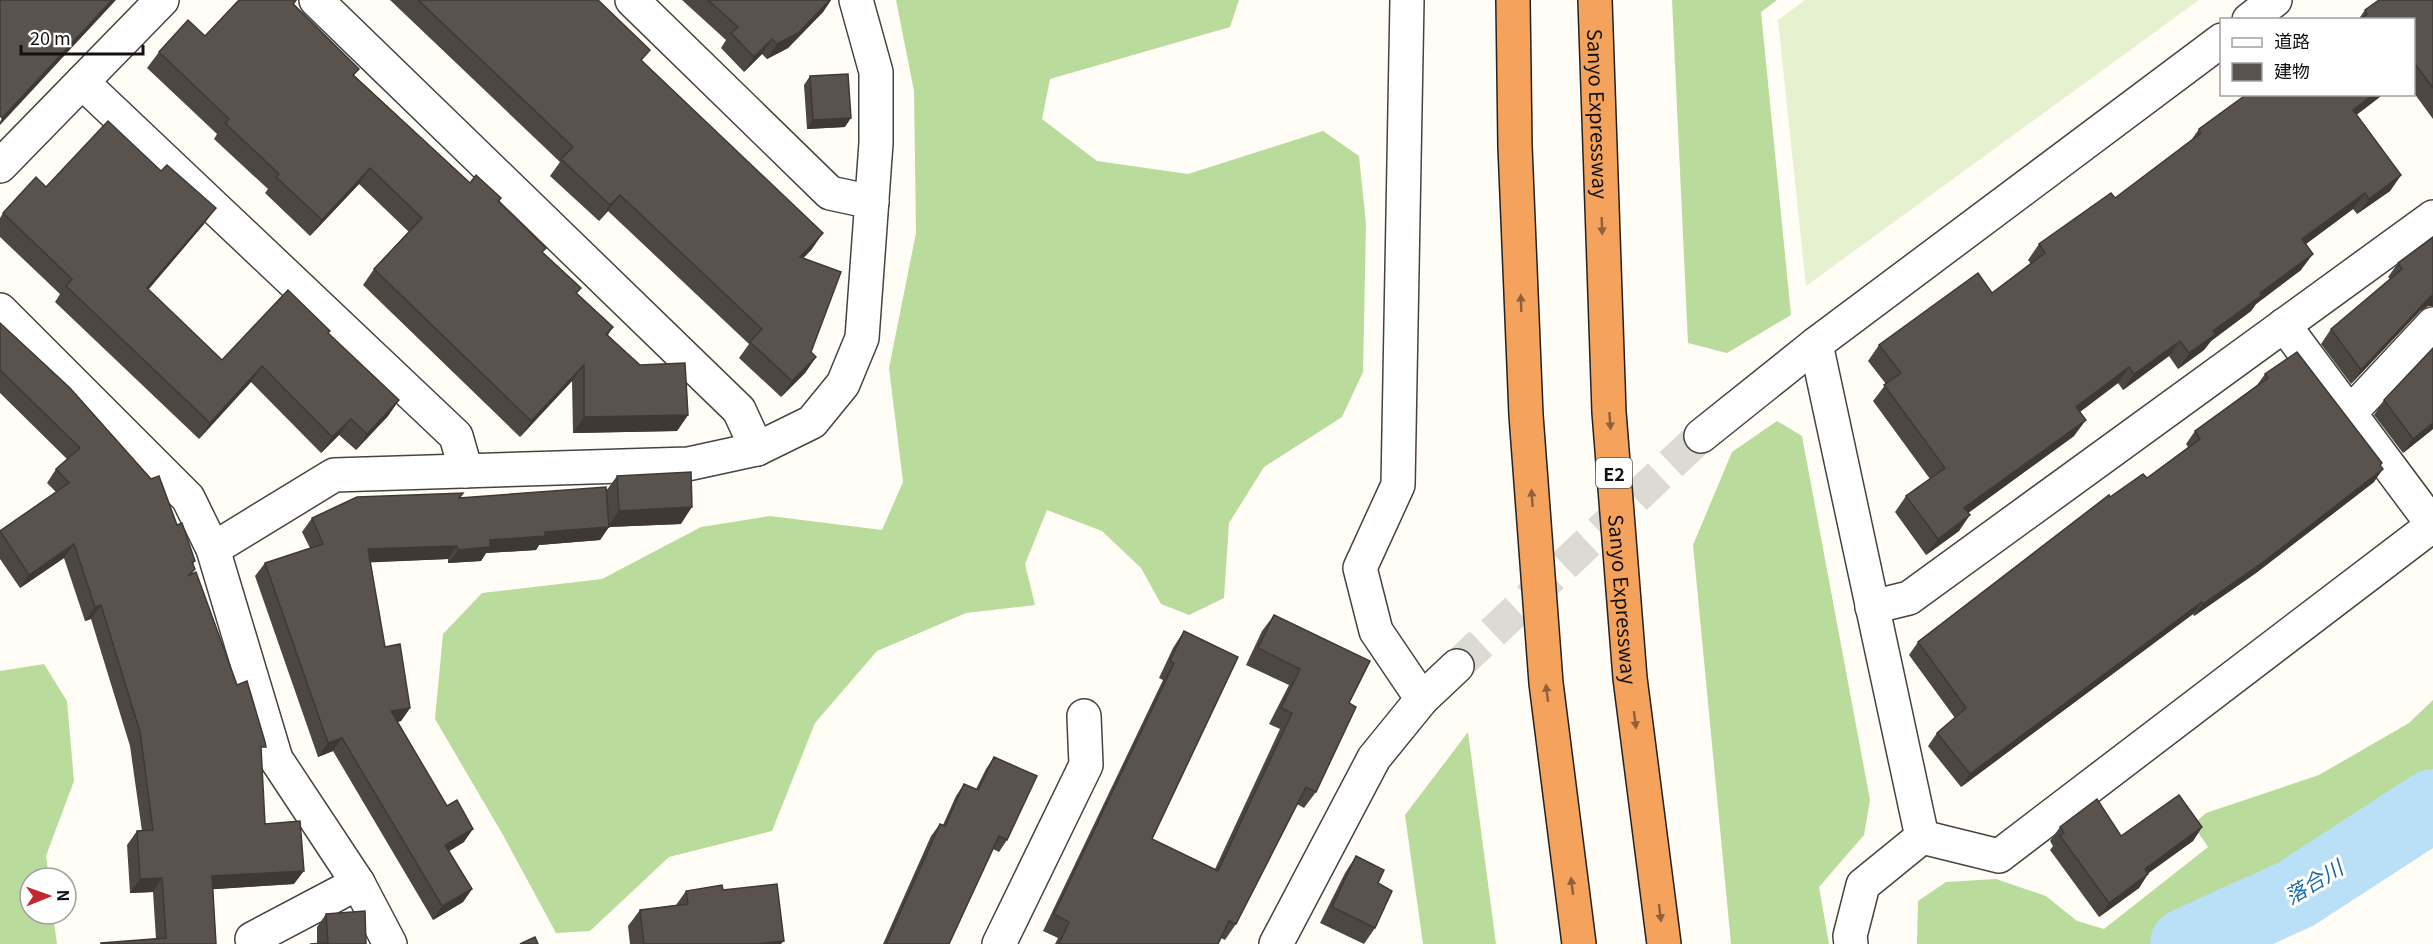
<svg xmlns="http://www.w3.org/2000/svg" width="2433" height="944" font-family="Georgia,'Noto Sans JP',serif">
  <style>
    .forest { fill: #b9dc9c }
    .pitch { fill: #e6f2cf }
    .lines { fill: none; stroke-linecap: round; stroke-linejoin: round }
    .river { stroke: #b9e0f7; stroke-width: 72 }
    .street-tunnel { stroke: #dbdad3; stroke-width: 33; stroke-dasharray: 33 16; stroke-linecap: butt }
    .street-casing { stroke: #444; stroke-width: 36 }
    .highway-casing { stroke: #222; stroke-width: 36 }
    .street { stroke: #fff; stroke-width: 33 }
    .highway { stroke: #f5a25d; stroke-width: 33 }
    .wall { fill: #4d4742 }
    .shaded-wall { fill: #3f3936 }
    .building { fill: #5a524d; stroke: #3f3936; stroke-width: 1.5 }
    .oneway { fill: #8e613b }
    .labels { text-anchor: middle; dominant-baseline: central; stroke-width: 6; stroke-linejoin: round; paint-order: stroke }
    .shield { fill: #fff; stroke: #585858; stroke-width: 1.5 }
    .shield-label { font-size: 18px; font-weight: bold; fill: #111 }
    .street-label { font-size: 20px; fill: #111; stroke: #fff }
    .water-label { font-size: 21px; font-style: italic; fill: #1768a6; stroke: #fff }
  </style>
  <rect width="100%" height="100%" fill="#fffdf5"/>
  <g class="forest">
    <polygon points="896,0 1239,0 1230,27 1050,79 1042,119 1097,161 1188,174 1323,131 1359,156 1366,224 1363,372 1342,417 1264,467 1229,523 1224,598 1189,615 1161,604 1141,568 1102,531 1047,510 1025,564 1035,605 966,613 877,651 815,723 772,831 669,857 590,931 556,933 503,835 435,719 443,634 482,593 602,579 701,527 770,516 882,530 903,482 889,368 916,233 914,91"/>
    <polygon points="1672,0 1777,0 1761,12 1791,315 1727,353 1688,343"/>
    <polygon points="1777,421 1802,436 1870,800 1864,835 1819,887 1829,944 1731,944 1693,545 1732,452"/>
    <polygon points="44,664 67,701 74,781 46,856 49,878 30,878 30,914 53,914 57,944 0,944 0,671"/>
    <polygon points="2433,700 2433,792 2395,812 2309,870 2153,944 1917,944 1918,901 1946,882 1996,879 2046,896 2077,921 2104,929 2208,847 2193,825 2206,813 2319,775 2409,723"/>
    <polygon points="1468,732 1496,944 1423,944 1405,815"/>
  </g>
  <polygon class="pitch" points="1805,0 2199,0 1806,286 1778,20"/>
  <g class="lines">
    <polyline class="river" points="2186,944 2296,894 2433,805"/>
    <polyline class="street-tunnel" points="1457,666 1701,436"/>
    <defs>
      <g id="street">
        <polyline points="316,0 739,410 757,449"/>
        <polyline points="632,0 830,193 872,202"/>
        <polyline points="1407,0 1398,485 1360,568 1376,631 1422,699"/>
        <polyline points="2249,20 2275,0"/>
        <polyline points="82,82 456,436 466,471"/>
        <polyline points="0,166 162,0"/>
        <polyline points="0,310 188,498 213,549 276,759 358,883 390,944"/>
        <polyline points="2284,325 2433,525"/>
        <polyline points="1816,344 1922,837 1863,885 1850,936 1851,944"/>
        <polyline points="2350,413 2433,324"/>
        <polyline points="1701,436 1816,344 2222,40"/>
        <polyline points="213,549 334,475 688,464 757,449 812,422 843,384 862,338 876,143 876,72 856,0"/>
        <polyline points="1872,607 1909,598 2433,217"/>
        <polyline points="1922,837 1999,856 2433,525"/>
        <polyline points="252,939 358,883"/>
        <polyline points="999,944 1086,765 1084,716"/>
        <polyline points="1276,944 1374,758 1422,699 1457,666"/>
      </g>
      <g id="highway">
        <polyline points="1513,0 1515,146 1526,415 1546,683 1579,944"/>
        <path id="s1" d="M1595,0L1609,412L1630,678L1664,944"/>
      </g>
    </defs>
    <use href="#street" class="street-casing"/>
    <use href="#highway" class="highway-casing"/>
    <use href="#street" class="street"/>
    <use href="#highway" class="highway"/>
  </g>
  <g class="wall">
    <polygon points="297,0 294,4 359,69 354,75 470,183 501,198 499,202 543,253 581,288 577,293 613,327 608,335 688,415 677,431 573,433 572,381 520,437 363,285 374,269 409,232 359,184 310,236 265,193 268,189 214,139 217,134 147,68 159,52 205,36"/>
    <polygon points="390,0 598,0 643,62 812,249 803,258 811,352 816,357 805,373 781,397 739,358 749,344 608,211 599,221 550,176 560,162"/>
    <polygon points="682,0 831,0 823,12 788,48 767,59 762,54 744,72 721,48 726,40"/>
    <polygon points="2433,0 2433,119 2414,93 2414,20 2358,20 2365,10"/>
    <polygon points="810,76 845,127 807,129 804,85"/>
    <polygon points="2356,115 2401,175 2390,191 2357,214 2353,209 2306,244 2301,270 2256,304 2251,311 2211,341 2204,350 2178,369 2169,356 2123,390 2118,383 2080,412 2074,436 1968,513 1959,531 1926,555 1895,512 1906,496 1930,479 1873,401 1886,384 1868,361 1879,345 1992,293 2031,264 2028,260 2039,244 2115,198 2190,142 2199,129"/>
    <polygon points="46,187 204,224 148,290 222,360 328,333 399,400 388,416 356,450 339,435 321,453 251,382 199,439 55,302 60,294 0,237 0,218 3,213"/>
    <polygon points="2433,237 2433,306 2428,306 2420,311 2351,384 2321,344 2331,329 2390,279 2388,277 2398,263"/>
    <polygon points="0,323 177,525 195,561 193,564 195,569 191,574 261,753 265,824 294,884 213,889 216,944 100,944 101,943 156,939 153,892 130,893 127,845 137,831 142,831 130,746 91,619 85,621 64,558 20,588 0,559 0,531 56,492 47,483 56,469 67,459 0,393"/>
    <polygon points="2433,348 2433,429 2403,453 2374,415 2384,400"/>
    <polygon points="2265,374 2380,466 2374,482 2256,573 2194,616 2193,614 1961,787 1928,746 1937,733 1955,718 1909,655 1918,642 2110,497 2147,478 2188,447 2186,444 2195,431 2257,385"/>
    <polygon points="617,476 681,524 609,527 600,540 539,545 536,550 486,553 481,561 448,563 448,559 370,562 385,647 410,708 401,721 398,722 464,842 449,851 472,889 463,902 433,920 333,751 318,757 255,576 265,563 310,548 302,532 312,518 463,493 460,498 606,491"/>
    <polygon points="1274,615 1349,703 1316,792 1304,808 1297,804 1236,924 1225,940 1221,938 1218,944 1055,944 1058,938 1043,931 1163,680 1159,678 1173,648 1184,631 1152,839 1215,869 1280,729 1269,724 1289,685 1246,665 1262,631"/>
    <polygon points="994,757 1007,840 999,852 993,849 949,944 883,944 931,836 940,824 943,825 956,796 964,784 976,789 986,769"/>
    <polygon points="2060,827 2121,836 2202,827 2193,841 2148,873 2139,888 2099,917 2050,850 2053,846 2050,841"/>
    <polygon points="1356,856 1375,928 1364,944 1320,923 1345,873"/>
    <polygon points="723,890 781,944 630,944 628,926 640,910 676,905 686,891"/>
    <polygon points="326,914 366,944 317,944 317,927"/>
  </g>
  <g class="shaded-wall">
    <polygon points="112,0 116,0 0,125 0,122 2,118"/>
    <polygon points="830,0 831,0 823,12 788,48 767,59 777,44"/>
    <polygon points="772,39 762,54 744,72 754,57"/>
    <polygon points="2374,94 2384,94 2342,126 2353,110"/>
    <polygon points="851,118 845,127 807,129 813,120"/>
    <polygon points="370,168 359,184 310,236 322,220"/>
    <polygon points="2401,175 2390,191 2357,214 2369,199"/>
    <polygon points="2365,193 2353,209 2291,255 2302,239"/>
    <polygon points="620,195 608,211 599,221 610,205"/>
    <polygon points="216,208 204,224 136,304 147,288"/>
    <polygon points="823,233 812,249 789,273 800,257"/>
    <polygon points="2313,254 2301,270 2256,304 2251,311 2211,341 2204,350 2178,369 2189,353 2213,331 2260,293"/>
    <polygon points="2433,295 2433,306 2428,306 2420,311 2351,384 2361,370 2430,297"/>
    <polygon points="2180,341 2169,356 2123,390 2134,374"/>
    <polygon points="816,357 805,373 781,397 792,381"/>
    <polygon points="584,365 572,381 520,437 531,421"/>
    <polygon points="262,366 251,382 199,439 210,423"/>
    <polygon points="2129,367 2118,383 2065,423 2076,407"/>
    <polygon points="399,400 388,416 356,450 367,434"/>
    <polygon points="688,415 677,431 573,433 584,417"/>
    <polygon points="351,419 339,435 321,453 332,437"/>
    <polygon points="2086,420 2074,436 1953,524 1964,508"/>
    <polygon points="2433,423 2433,429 2403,453 2413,439"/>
    <polygon points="2383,469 2374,482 2256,573 2194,616 2203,604"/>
    <polygon points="692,507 681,524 607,527 619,511"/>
    <polygon points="1970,515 1959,531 1926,555 1938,539"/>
    <polygon points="609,527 600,540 539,545 536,550 486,553 481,561 448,563 458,550 490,540 545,532"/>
    <polygon points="74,544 64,558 20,588 29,575"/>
    <polygon points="457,546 448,559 358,563 368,549"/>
    <polygon points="2202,602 2193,614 1961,787 1970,774"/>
    <polygon points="101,605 91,619 85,621 95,607"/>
    <polygon points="410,708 401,721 382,724 391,711"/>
    <polygon points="342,738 333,751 318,757 328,743"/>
    <polygon points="2202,827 2193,841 2135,883 2145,869"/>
    <polygon points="473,829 464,842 436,859 445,845"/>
    <polygon points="304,871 294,884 202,890 212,876"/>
    <polygon points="2148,874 2139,888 2099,917 2109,903"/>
    <polygon points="162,878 153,892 130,893 140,879"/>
    <polygon points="472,889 463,902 433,920 442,906"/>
    <polygon points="784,941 781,944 756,944"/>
  </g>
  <g class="building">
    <polygon points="0,0 112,0 2,118 0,116"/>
    <polygon points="239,0 296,0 293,4 359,69 353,75 470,183 476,175 501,198 498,201 546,248 542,252 581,288 576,293 613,327 606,334 640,365 685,363 688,415 584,417 584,365 531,421 374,269 422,218 370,168 322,220 276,177 279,174 225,123 229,119 159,52 188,20 205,36"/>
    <polygon points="418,0 598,0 650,50 641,60 823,233 800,257 841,272 811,352 816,357 792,381 750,342 762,329 620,195 610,205 561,159 573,147"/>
    <polygon points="708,0 830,0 798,33 777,44 772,39 754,57 731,33 738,27"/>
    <polygon points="2379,0 2433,0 2433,88 2415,64 2414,65 2414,20 2360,20 2367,14 2365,10"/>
    <polygon points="848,74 851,118 813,120 810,76"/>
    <polygon points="2247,94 2374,94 2353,110 2401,175 2369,199 2365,193 2302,239 2313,254 2260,293 2262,295 2213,331 2216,334 2189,353 2180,341 2134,374 2129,367 2076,407 2086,420 1964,508 1970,515 1938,539 1906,496 1945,468 1884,385 1901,373 1879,345 1978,273 1992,293 2045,253 2039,244 2111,193 2115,198 2201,133 2199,129"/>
    <polygon points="108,121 161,171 167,165 216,208 147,288 222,360 288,290 330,331 328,333 399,400 367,434 351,419 332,437 262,366 210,423 66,286 72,279 3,213 36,177 46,187"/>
    <polygon points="2433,237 2433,295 2430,297 2361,370 2331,329 2402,269 2398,263"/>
    <polygon points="0,323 70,388 151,479 159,476 177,525 182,523 195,561 192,562 195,569 188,576 196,572 237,685 247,681 265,742 266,747 261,747 265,824 300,821 304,871 212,876 216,944 101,944 101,943 166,938 162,878 140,879 137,831 153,830 140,732 101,605 95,607 74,544 29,575 0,531 69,483 56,469 80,448 0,370"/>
    <polygon points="2433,348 2433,423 2413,439 2384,400"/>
    <polygon points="2297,352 2382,463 2380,465 2383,469 2266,560 2203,604 2202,602 1970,774 1937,733 1966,708 1918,642 2109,495 2110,497 2143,474 2147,478 2200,439 2195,431 2268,378 2265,374"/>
    <polygon points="691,472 692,507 619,511 617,476"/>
    <polygon points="606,487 609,527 545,532 545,536 490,540 490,547 458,550 457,546 368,549 385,647 400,644 410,708 391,711 447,806 457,800 473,829 445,845 472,889 442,906 342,738 328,743 265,563 323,544 312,518 357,497 463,493 459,498"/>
    <polygon points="1274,615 1370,661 1349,703 1356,707 1316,792 1306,787 1236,924 1229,921 1218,944 1059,944 1069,922 1054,914 1174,663 1170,661 1184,631 1238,657 1152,839 1218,871 1292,713 1281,708 1300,669 1258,648"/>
    <polygon points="994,757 1037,776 1007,840 999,836 949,944 886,944 940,824 945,826 964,784 978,790"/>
    <polygon points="2179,795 2202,827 2145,869 2148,874 2109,903 2060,836 2064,833 2060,827 2097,799 2121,836"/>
    <polygon points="1356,856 1384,870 1378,883 1392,891 1375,928 1332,907"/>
    <polygon points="777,884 784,941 756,944 644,944 640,910 688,904 686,891 722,885 723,890"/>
    <polygon points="365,911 366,944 310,944 328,943 326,914"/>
    <polygon points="535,937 538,944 520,944"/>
  </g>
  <defs><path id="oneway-solid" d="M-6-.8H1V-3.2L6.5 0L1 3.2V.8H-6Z" transform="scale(1.5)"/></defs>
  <g class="oneway">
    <use href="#oneway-solid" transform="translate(1602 226) rotate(88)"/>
    <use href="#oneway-solid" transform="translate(1521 303) rotate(-92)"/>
    <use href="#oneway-solid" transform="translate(1610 421) rotate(86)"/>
    <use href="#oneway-solid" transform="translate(1532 498) rotate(-94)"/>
    <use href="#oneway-solid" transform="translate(1547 693) rotate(-97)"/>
    <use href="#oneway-solid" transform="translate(1635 720) rotate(83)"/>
    <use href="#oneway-solid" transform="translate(1572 886) rotate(-97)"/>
    <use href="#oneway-solid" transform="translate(1660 913) rotate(83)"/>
  </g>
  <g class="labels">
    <rect class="shield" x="1596" y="458" width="36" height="30" rx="4.5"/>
    <g class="shield-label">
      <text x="1614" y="473">E2</text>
    </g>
    <g class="street-label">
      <text stroke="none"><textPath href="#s1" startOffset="114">Sanyo Expressway</textPath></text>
      <text stroke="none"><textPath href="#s1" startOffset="600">Sanyo Expressway</textPath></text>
    </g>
    <g class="water-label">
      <text transform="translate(2313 881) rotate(-31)">落合川</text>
    </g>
  </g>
  <rect x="2220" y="18" width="195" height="78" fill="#ffffff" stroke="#a0a0a0" stroke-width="1.5"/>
  <rect x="2232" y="38" width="30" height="9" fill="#ffffff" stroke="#a0a0a0" stroke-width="1.5"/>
  <text x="2274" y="48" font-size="18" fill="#111111">道路</text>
  <rect x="2232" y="63" width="30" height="18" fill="#5a524d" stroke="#a0a0a0" stroke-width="1.5"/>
  <text x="2274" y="78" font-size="18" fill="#111111">建物</text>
  <g transform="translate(48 896) rotate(89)"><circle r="28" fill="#ffffff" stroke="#a0a0a0" stroke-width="1.5"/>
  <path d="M0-4.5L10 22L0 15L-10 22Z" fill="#c4262e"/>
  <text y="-9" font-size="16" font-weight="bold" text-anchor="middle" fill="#111111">N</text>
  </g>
  <path d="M21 45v9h122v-9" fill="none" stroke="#111111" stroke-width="3"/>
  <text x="30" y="45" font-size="18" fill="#111111" stroke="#ffffff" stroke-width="4.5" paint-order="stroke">20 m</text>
</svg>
